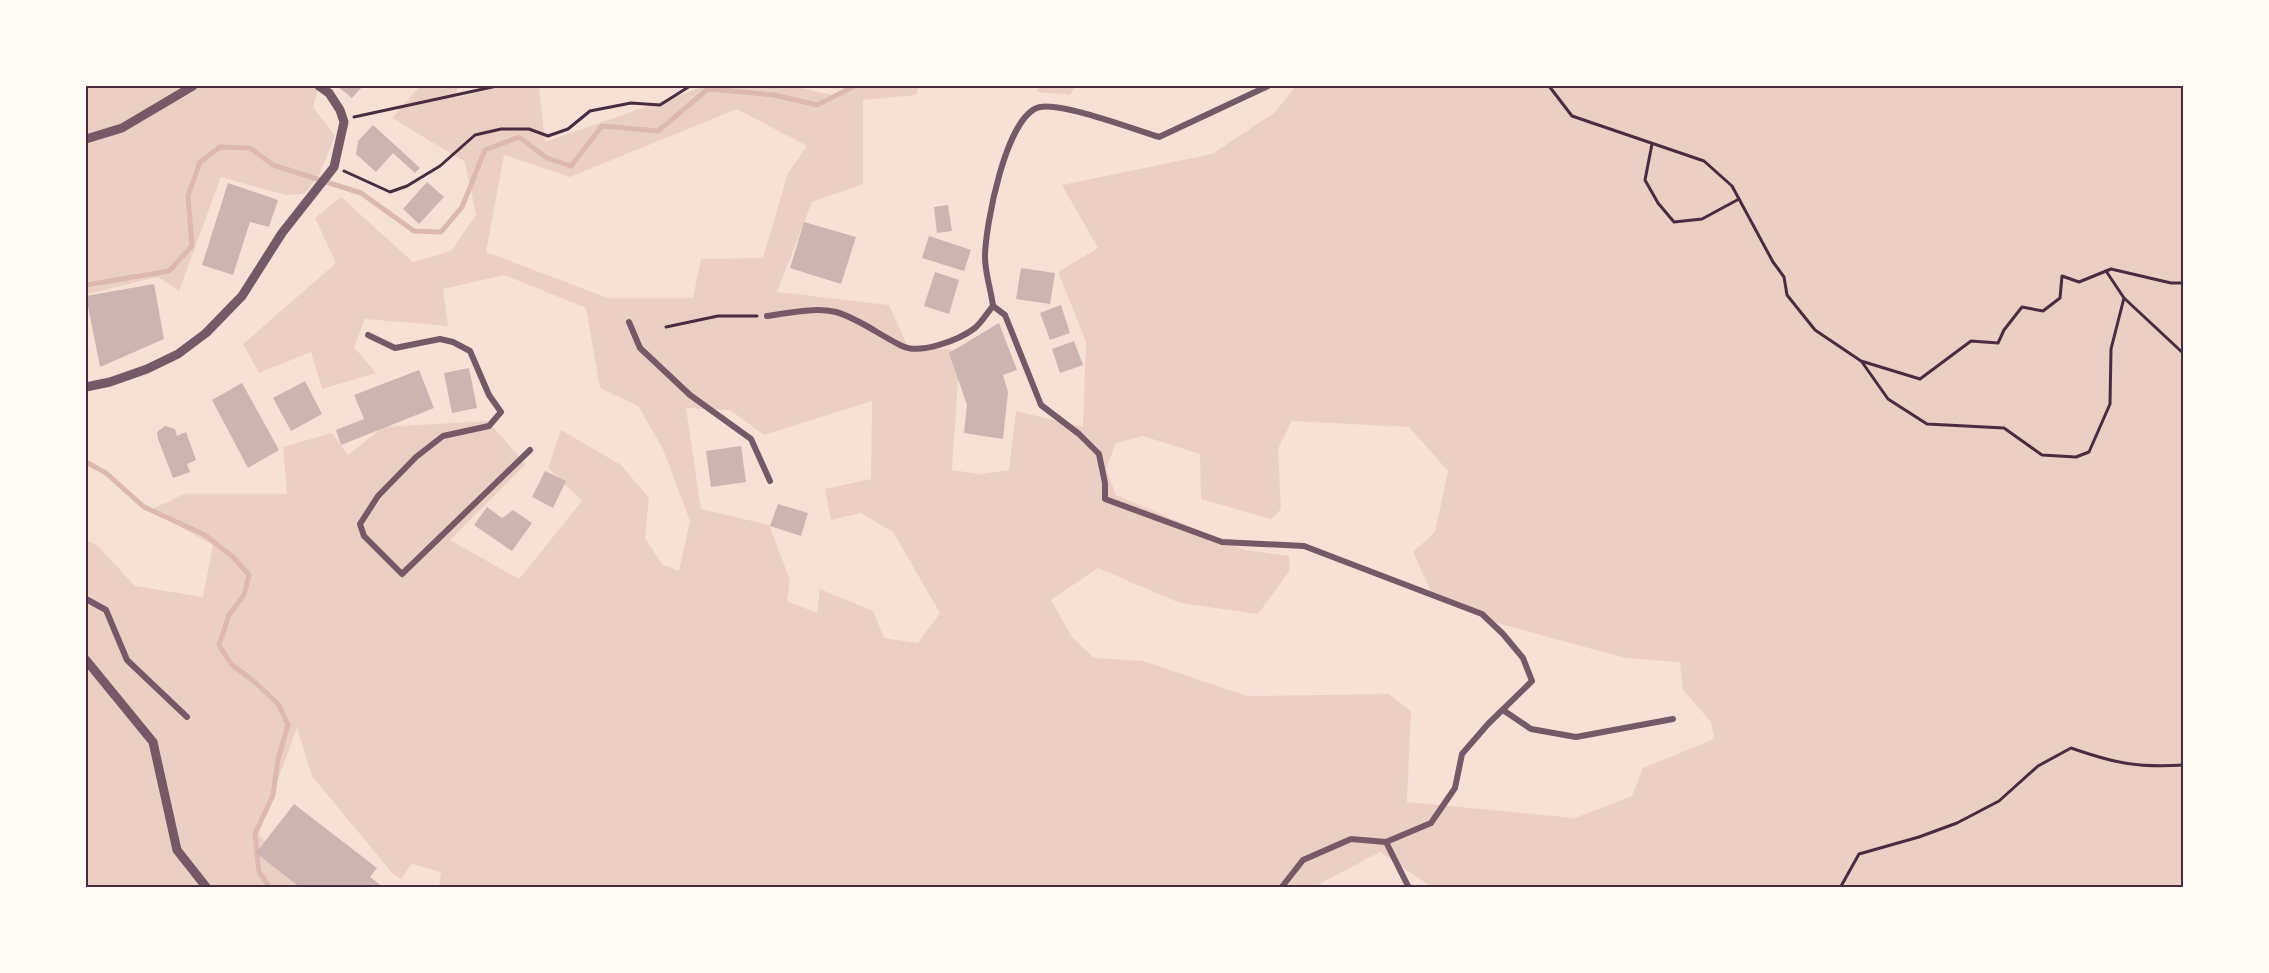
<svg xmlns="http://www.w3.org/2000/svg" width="2269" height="973" font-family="'Nunito Sans',sans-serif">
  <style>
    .green { fill: #ebcfc5; fill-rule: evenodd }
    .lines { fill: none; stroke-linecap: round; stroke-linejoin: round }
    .stream { stroke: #dcb8b0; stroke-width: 5 }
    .building { fill: #ccb4b1 }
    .path { stroke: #4a2c40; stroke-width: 3 }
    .minor { stroke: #755966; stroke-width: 6 }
    .tertiary { stroke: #755966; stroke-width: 9 }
    .neatline { fill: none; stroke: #4a2c40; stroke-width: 2 }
  </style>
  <rect width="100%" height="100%" fill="#f7e1d7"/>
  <g class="green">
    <polygon points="86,86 319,86 313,107 335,136 319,175 304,194 286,195 221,177 179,291 158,277 86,294"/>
    <path d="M420,86H458L455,98L504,86H539L545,142L705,86H792L836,96L845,86H919L916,95L863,100V184L812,202L777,292L889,305L908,347L960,350L952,470L980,474L1009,470L1016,411L1083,427L1086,342L1058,272L1098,248L1062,185L1212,154L1274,113L1296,86H2183V887L1433,888L1380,852L1312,888L439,887L441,872L412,864L401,879L392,873L312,776L297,728L258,833L303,887L86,888V540L98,546L135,586L203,597L213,545L150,510L184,494H287L283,447L332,433L348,455L383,427L488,421L526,464L450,540L519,579L582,501L548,468L561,430L621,465L649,498L645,538L662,564L679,571L690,521L663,449L638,406L600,388L586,308L504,275L443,289L448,326L365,319L354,347L376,373L322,389L311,352L259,373L243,344L336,263L315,218L341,197L413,262L451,251L476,215L465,162L392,118ZM737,109L807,146L788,173L763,258L701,259L693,298H608L486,252L504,155L570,177ZM872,401L871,479L825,489L831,520L861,513L893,532L940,613L918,643L884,638L873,611L820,589L817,613L787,601L790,580L769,525L701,509L686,408L730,410L764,435ZM1292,421L1409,427L1448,471L1435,532L1413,552L1432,594L1497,623L1625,658L1680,662L1683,690L1711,722L1714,739L1643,768L1632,796L1575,818L1407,802L1411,711L1389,694L1247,696L1143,661L1094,658L1072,637L1051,600L1098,568L1180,603L1258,614L1290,570L1289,556L1245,550L1116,495L1106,469L1116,443L1143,436L1200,454L1201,499L1271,519L1281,509L1278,449Z"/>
    <polygon points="1039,86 1076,86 1070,95 1037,92"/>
  </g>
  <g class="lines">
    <g class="stream">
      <polyline points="86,285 169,271 192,246 188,196 200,162 220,147 250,148 273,165 361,193 414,231 441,232 462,207 485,150 519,137 547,158 571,166 602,126 658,131 708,89 774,95 817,105 855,86"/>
      <polyline points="86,462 106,473 144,507 205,535 233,557 249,575 244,595 229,615 219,645 231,664 256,683 279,705 288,725 278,759 273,795 255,834 259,872 270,888"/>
    </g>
  </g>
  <g class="building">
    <polygon points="337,86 363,86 352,98"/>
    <polygon points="373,125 420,168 415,173 393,153 376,172 356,154 358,141"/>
    <polygon points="427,182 444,197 419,224 403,209"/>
    <polygon points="228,183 278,200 269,227 250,222 233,275 202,265"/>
    <polygon points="948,205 952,231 937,233 934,207"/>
    <polygon points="804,222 856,237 841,284 790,268"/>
    <polygon points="929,236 971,250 964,271 922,258"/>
    <polygon points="1021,268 1055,273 1050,304 1016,299"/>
    <polygon points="935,272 959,280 949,314 924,306"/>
    <polygon points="154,284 164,339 100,367 86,296"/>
    <polygon points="1061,305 1070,333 1050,340 1040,313"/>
    <polygon points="999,323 1017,370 1003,375 1008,392 1003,439 964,433 967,405 949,353"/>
    <polygon points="1074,341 1083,365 1060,373 1052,349"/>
    <polygon points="469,368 477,408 452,413 444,373"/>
    <polygon points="419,370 434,408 341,445 336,430 364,419 354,395"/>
    <polygon points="305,381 322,414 291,431 273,398"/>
    <polygon points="242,383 279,450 248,468 212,400"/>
    <polygon points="165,426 175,429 177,436 186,432 196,460 187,464 190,472 173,478 158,439 157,432"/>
    <polygon points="741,446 746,482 711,487 706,451"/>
    <polygon points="545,471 566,481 553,508 532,497"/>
    <polygon points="778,504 808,513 801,536 770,526"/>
    <polygon points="487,507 502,518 513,510 532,523 512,551 474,525"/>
    <polygon points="294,804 377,868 370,877 384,888 301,888 256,853"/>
  </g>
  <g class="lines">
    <g class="path">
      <polyline points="1549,86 1572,116 1704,161 1732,186 1773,262 1784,277 1787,295 1815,330 1861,361 1920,379 1971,341 1998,343 2004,330 2022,307 2043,311 2060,298 2062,276 2079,282 2111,269 2171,283 2184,283"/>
      <polyline points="354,117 497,86"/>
      <polyline points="1652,144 1645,180 1658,203 1674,222 1702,219 1739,199"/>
      <polyline points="344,171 390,192 407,186 440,166 475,135 501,129 529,129 548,136 568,129 590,111 631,103 660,105 690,86"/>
      <polyline points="2106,271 2124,298"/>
      <polyline points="666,327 718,316 757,316"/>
      <polyline points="1862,362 1888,399 1927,424 2004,428 2042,455 2076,457 2089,452 2110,404 2111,349 2124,298 2184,354"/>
      <path d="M1840,888L1859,854L1919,837L1957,823L1999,801L2038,766L2071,748C2114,763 2137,768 2184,765"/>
    </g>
    <g class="minor">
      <path d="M1268,86L1159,137C1133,129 1064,103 1040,107C1006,114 985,227 985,257C985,273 991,290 993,306L1005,315L1041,405L1079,434L1099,454L1105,483V499L1222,542L1304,546L1482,614L1503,634L1523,658L1532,681L1488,724L1462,754L1455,788L1431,823L1386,842"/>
      <path d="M767,316C789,313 814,307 836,312C860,319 879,335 902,346C920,355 959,340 975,328C982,322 987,313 993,306"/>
      <polyline points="629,322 640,348 690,395 751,439 770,481"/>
      <polyline points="368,335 395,348 440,339 453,342 470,351 489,395 501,412 489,426 443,436 416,457 378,496 360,524 364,536 402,574 530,450"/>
      <polyline points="86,599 106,610 127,660 187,717"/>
      <polyline points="1503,710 1531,729 1576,737 1673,719"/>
      <polyline points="1281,888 1303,860 1351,839 1386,842 1409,888"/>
    </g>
    <g class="tertiary">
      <polyline points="86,139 122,128 193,86"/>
      <polyline points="86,387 110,382 147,369 178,354 206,333 242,296 282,233 334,167 344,122 340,110 329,93 319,86"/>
      <polyline points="86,660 153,742 177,850 207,888"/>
    </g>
  </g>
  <rect width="2269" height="973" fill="none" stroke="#fffaf5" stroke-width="174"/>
  <rect x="87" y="87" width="2095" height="799" class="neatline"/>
</svg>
